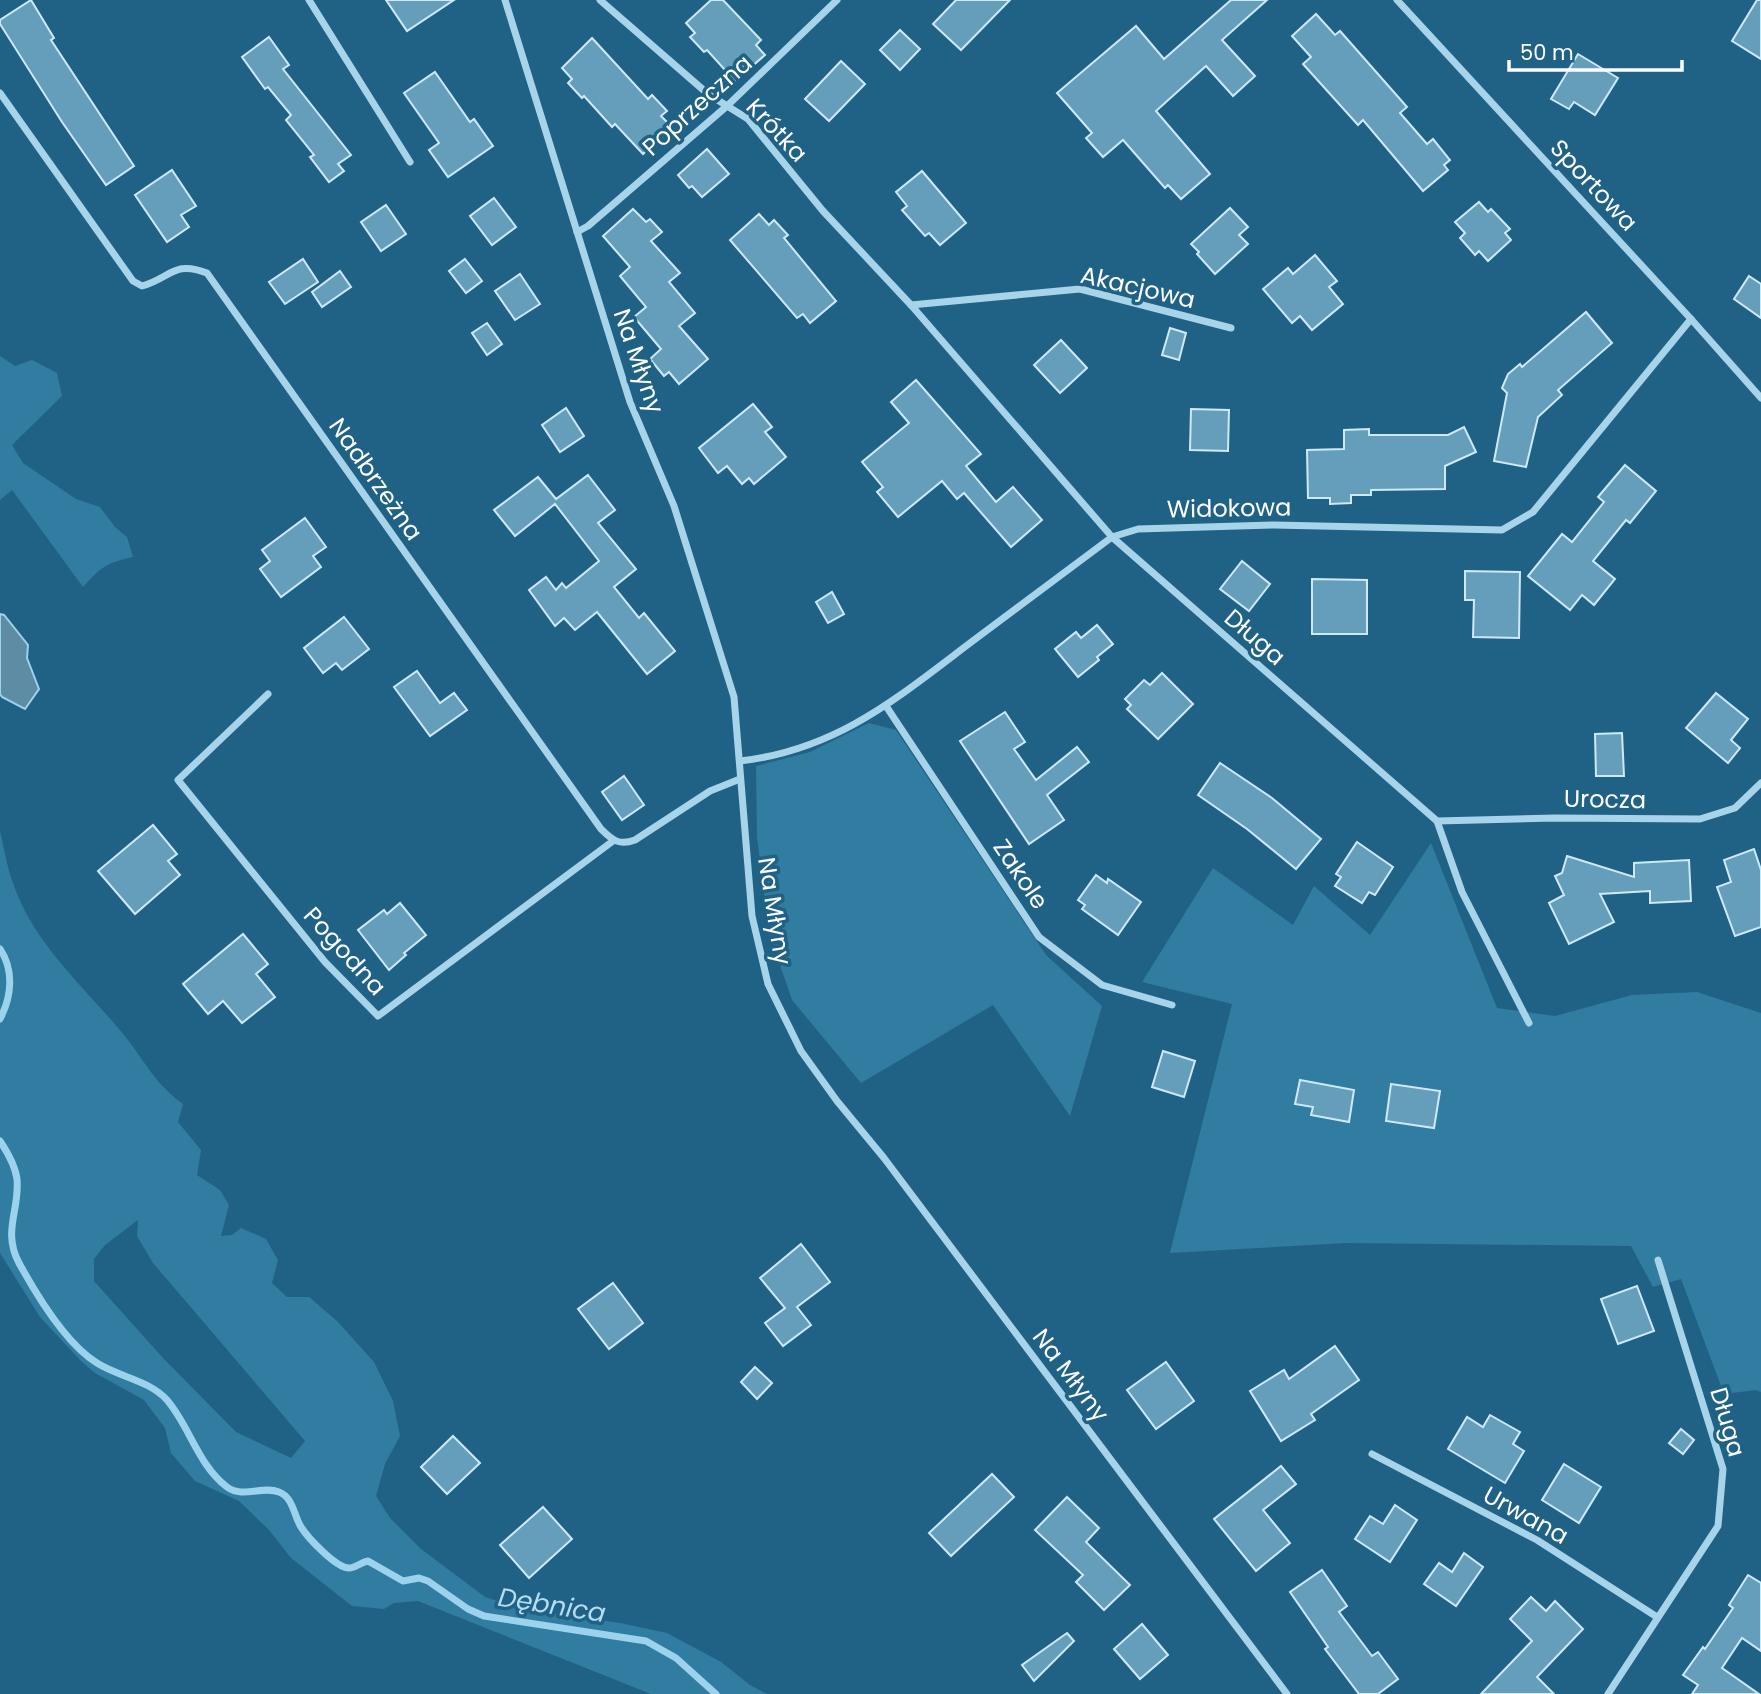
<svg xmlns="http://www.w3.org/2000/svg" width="1761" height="1694" font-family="Poppins,sans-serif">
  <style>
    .green { fill: #317ca1; fill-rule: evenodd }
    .water { fill: #5e8ca4; stroke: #9cd2eb; stroke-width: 2 }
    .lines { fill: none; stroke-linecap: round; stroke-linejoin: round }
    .stream { stroke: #9cd2eb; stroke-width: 7 }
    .building { fill: #659eba; stroke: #cde9f7; stroke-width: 2 }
    .street { stroke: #a8d4e9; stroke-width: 7 }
    .labels { text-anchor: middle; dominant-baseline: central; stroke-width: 7; stroke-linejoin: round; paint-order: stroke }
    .street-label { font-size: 24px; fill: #fff; stroke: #206285 }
    .water-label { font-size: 26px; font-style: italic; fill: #b4ddf1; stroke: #206285 }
  </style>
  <rect width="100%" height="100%" fill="#206285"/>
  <g class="green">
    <path d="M0,356L15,366L32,360L57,373L62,396L12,445L23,463L76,499L100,507L115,527L127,537L133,557C106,563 101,567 83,587L12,490L0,500Z"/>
    <polygon points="869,723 896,730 1046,955 1102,1006 1070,1116 993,1005 861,1083 792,1000 769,933 757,837 756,766 810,752"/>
    <path d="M0,831C4,848 7,867 13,883C34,945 84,986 124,1035C145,1061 154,1083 183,1104L178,1122L201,1150L197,1175L220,1190L229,1205L221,1236L232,1235L241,1228L266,1239L278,1260L272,1283L287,1297H309L337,1321L374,1362L393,1401L400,1436L385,1464L376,1496L390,1518L421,1549L485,1597L520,1608L620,1623L667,1633L721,1662L750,1685L767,1694H651L418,1601L394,1603L384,1609L352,1606L291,1558L269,1530L239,1501L195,1481L171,1453L165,1428L144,1400L95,1373L81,1361L40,1317L0,1253ZM138,1220L137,1236L153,1263L305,1441L291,1458L236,1432L163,1358L94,1281V1259L105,1245Z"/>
    <polygon points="1431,843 1497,1008 1555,1016 1632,995 1697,992 1761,1013 1761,1392 1756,1390 1724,1394 1681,1279 1653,1287 1631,1246 1347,1243 1170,1253 1232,1004 1142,982 1213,868 1293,925 1314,886 1370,935"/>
  </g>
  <polygon class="water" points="0,614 4,615 28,645 27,658 39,689 25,709 2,697 0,694"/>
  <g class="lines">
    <g class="stream">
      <path d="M0,949C14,970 12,996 0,1019"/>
      <path d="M0,1141C8,1153 15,1165 17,1179C20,1210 2,1231 19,1263C36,1294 66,1344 97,1363C119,1377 149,1380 167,1400C190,1427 198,1465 227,1487C243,1499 263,1485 279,1492C293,1497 294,1516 301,1527C308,1538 336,1568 349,1568C356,1568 361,1562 368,1561L403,1581L419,1578L428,1581L468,1609L484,1616L646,1641L676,1658L716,1694"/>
    </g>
  </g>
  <g class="building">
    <polygon points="31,0 54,38 51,40 134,166 106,185 62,122 0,24 0,20"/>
    <polygon points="386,0 454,0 407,31"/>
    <polygon points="711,0 723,0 761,40 756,45 765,55 735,81 707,50 704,52 690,37 695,33 686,23"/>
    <polygon points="956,0 1010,0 961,50 933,24"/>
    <polygon points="1231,0 1267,0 1222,40 1255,76 1233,96 1206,66 1156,111 1210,174 1181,199 1168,185 1165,188 1123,140 1103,157 1086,138 1092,133 1057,93 1136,26 1164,59"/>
    <polygon points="1757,0 1761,0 1761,59 1732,41"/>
    <polygon points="1316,14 1335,35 1340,31 1407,107 1400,113 1427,144 1433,139 1450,160 1444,165 1448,170 1423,191 1363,120 1358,125 1303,64 1311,57 1292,36"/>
    <polygon points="900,30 920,49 900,70 880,50"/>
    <polygon points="269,37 289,65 283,69 351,155 338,164 344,171 329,182 310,157 314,155 286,120 291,115 268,87 265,89 242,57"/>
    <polygon points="592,38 648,99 652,95 667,111 661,116 672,127 643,154 615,124 612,127 584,96 582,98 568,83 572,79 562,68"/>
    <polygon points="1578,54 1618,78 1595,115 1574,102 1569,109 1551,99"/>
    <polygon points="841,61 865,84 829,121 805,99"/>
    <polygon points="435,72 470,122 474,119 493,146 448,177 429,150 439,143 404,93"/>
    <polygon points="707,149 729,174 702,197 692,186 689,188 678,175"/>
    <polygon points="172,170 196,206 181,215 189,227 167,242 135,195"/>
    <polygon points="922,171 966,223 940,245 929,233 925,236 902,210 907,206 896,192"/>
    <polygon points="494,198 516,227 492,245 470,216"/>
    <polygon points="1479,202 1488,212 1491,209 1510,229 1505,233 1511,240 1488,261 1479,251 1475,255 1460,238 1465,233 1455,222"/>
    <polygon points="386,205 406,234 381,251 361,222"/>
    <polygon points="1230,208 1248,227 1239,235 1248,244 1215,274 1197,254 1199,252 1191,244"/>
    <polygon points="633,209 646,222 650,219 662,232 651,241 680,273 669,282 695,313 679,326 708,359 679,384 669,372 664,376 650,359 661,349 634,317 646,307 620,276 630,267 603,236"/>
    <polygon points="759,214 769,225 774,220 788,235 784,238 836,301 810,323 803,314 797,318 730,240"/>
    <polygon points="1315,255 1337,281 1329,287 1343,304 1312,330 1300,316 1292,323 1263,289 1288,268 1293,274"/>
    <polygon points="303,259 318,282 285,304 269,282"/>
    <polygon points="465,259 482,281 466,293 449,271"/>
    <polygon points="340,271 351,287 322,307 312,292"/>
    <polygon points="520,274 540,304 515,320 495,291"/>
    <polygon points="1749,276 1761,284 1761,318 1734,299"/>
    <polygon points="1586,312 1612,343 1558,390 1562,395 1538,417 1526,467 1494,461 1507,393 1502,388 1508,374 1520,364 1522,367"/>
    <polygon points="487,323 502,344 487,355 472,333"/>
    <polygon points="1170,328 1186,333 1179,360 1162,355"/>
    <polygon points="1061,340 1087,368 1060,393 1034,365"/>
    <polygon points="916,380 981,454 966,466 996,502 1013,487 1042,520 1011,547 964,493 957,499 942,481 898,517 877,492 883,487 862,462 909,423 891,402"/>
    <polygon points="753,404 772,427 765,432 786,457 754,484 749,478 742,484 727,466 718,473 699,448"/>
    <polygon points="566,408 584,436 560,452 542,425"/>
    <polygon points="1191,409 1229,410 1228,451 1190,450"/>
    <polygon points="1464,427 1476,452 1445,466 1445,489 1371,490 1371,495 1351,495 1351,503 1330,504 1330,498 1308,498 1307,450 1344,449 1344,430 1369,429 1369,435 1448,435"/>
    <polygon points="1625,465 1656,491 1630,523 1626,520 1593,561 1615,579 1594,605 1582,595 1570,610 1528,576 1562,534 1572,542 1604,502 1598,497"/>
    <polygon points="588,475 615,510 598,523 636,569 614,587 639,618 644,613 675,651 647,674 597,612 575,630 564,618 555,626 529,590 546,577 556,590 562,583 566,588 599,561 555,504 515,536 494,510 538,477 556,499"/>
    <polygon points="305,518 326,547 313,556 321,567 281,597 260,569 270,561 262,550"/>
    <polygon points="1242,561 1270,584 1249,611 1220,589"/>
    <polygon points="1465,571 1520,572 1519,638 1473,637 1474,600 1465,600"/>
    <polygon points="1312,579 1367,580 1367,634 1312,634"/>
    <polygon points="832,592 844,614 828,623 816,602"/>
    <polygon points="344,617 369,649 342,670 336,663 323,673 304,648"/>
    <polygon points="1097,625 1113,644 1097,657 1099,660 1078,677 1055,649 1076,632 1081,638"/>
    <polygon points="417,671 440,703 454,693 467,710 430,736 394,687"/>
    <polygon points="1162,673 1193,704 1158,739 1127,709 1131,705 1125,699 1144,680 1150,685"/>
    <polygon points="1716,693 1748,719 1731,740 1740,748 1728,763 1686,728"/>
    <polygon points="1005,712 1025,742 1014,749 1036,780 1077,747 1089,762 1047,795 1064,820 1029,844 960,741"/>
    <polygon points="1622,733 1624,776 1596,776 1595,734"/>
    <polygon points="1220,763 1272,798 1321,839 1296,869 1247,829 1198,795"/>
    <polygon points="624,776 644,805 622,820 602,792"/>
    <polygon points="153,825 177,854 168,861 180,875 135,914 98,871"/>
    <polygon points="1357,842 1393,867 1375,895 1369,892 1362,903 1335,886 1341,877 1336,874"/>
    <polygon points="1754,849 1761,870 1761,927 1735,936 1717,887 1731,882 1724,860"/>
    <polygon points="1567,856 1634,877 1634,863 1689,860 1691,901 1650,903 1650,891 1600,894 1614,922 1569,944 1549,903 1564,895 1555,876 1562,873"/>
    <polygon points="1096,875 1107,883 1108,879 1141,902 1118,935 1082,909 1085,905 1078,900"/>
    <polygon points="400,903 426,935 404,953 406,955 389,970 358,930 384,910 387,914"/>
    <polygon points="243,934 268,964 256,974 275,997 242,1023 223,1001 208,1014 183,984"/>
    <polygon points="1163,1051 1195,1061 1184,1097 1152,1087"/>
    <polygon points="1300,1080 1354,1090 1349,1122 1311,1115 1313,1107 1295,1104"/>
    <polygon points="1391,1084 1440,1091 1434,1128 1386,1121"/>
    <polygon points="801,1244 830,1282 797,1307 811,1325 783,1346 765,1323 785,1308 760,1278"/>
    <polygon points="613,1283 643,1323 609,1349 578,1309"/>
    <polygon points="1637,1286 1654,1331 1618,1344 1601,1299"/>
    <polygon points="1335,1346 1359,1380 1311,1414 1315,1420 1281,1441 1250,1391 1284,1370 1289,1379"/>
    <polygon points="1166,1362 1194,1401 1156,1429 1127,1390"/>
    <polygon points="755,1367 772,1383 757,1399 741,1382"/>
    <polygon points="1490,1415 1520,1432 1513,1444 1524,1451 1505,1483 1448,1449 1467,1417 1483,1427"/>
    <polygon points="1681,1429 1694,1440 1683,1454 1669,1443"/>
    <polygon points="453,1436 480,1463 447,1494 421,1467"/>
    <polygon points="1564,1464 1601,1487 1579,1523 1542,1500"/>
    <polygon points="1281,1466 1296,1484 1263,1510 1290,1543 1256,1571 1214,1519"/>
    <polygon points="992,1474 1014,1497 951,1556 929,1533"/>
    <polygon points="1067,1497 1099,1528 1086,1542 1130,1585 1104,1610 1076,1582 1083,1575 1035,1530"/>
    <polygon points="1395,1505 1417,1520 1390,1562 1355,1539 1370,1516 1383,1524"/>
    <polygon points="543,1507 572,1539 529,1578 500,1545"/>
    <polygon points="1464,1553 1483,1567 1456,1606 1424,1584 1439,1563 1452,1572"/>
    <polygon points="1322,1570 1347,1606 1339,1612 1372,1656 1378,1652 1398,1679 1378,1694 1359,1694 1325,1649 1328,1647 1290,1592"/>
    <polygon points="1748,1575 1761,1583 1761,1651 1742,1638 1722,1668 1759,1694 1692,1694 1698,1685 1683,1675 1703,1647 1705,1649 1733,1608 1729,1605"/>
    <polygon points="1531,1597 1546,1611 1555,1601 1583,1629 1537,1677 1554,1694 1481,1694 1532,1641 1510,1619"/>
    <polygon points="1142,1624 1168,1655 1140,1679 1114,1649"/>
    <polygon points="1067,1633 1074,1641 1034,1681 1022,1665"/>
  </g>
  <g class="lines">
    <g class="street">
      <polyline points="309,0 410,162"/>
      <polyline points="505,0 630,402 674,506 734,697 752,916 768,984 801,1051 837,1101 884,1158 1287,1694"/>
      <polyline points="600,0 708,94 748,119 823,211 911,305 1112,537 1437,821 1462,892 1529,1023"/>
      <polyline points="1397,0 1691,319 1761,398"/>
      <path d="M0,93L133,281L142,286C171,278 173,260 207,273L601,829C612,840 619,846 635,840L710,791L740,779"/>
      <polyline points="577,232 588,226 727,106 837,0"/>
      <polyline points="911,305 1080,289 1231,328"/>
      <polyline points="268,694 178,780 325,962 378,1016 613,841"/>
      <polyline points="886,706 1039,937 1102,985 1172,1005"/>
      <path d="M740,761C836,750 896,699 970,643C1017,608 1065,572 1112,537L1138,529L1274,525L1502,530L1533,512L1691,319"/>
      <polyline points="1437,821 1555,818 1700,819 1735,808 1761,783"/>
      <polyline points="1372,1454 1537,1540 1657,1617"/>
      <polyline points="1608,1694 1718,1526 1723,1469 1658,1260"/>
    </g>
  </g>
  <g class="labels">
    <g class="street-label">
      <text transform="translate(697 105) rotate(-42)">Poprzeczna</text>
      <text transform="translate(777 130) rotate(47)">Krótka</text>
      <text transform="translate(1594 185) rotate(47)">Sportowa</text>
      <text transform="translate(1138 287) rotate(13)">Akacjowa</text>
      <text transform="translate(639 361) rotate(71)">Na Młyny</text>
      <text transform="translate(376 479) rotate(55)">Nadbrzeżna</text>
      <text transform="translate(1229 508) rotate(-1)">Widokowa</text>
      <text transform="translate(1255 637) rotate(41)">Długa</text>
      <text transform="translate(1605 799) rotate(1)">Urocza</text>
      <text transform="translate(1021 874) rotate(56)">Zakole</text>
      <text transform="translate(775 911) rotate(81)">Na Młyny</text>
      <text transform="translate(345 951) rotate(48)">Pogodna</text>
      <text transform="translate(1071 1375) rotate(53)">Na Młyny</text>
      <text transform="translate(1728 1422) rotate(74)">Długa</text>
      <text transform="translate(1526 1515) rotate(29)">Urwana</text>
    </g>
    <g class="water-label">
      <text transform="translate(552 1605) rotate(9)">Dębnica</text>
    </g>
  </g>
  <path d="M1509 60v10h173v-10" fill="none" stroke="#ffffff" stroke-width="3.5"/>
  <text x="1520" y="60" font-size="21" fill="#ffffff" stroke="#206285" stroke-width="5" paint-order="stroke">50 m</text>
</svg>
